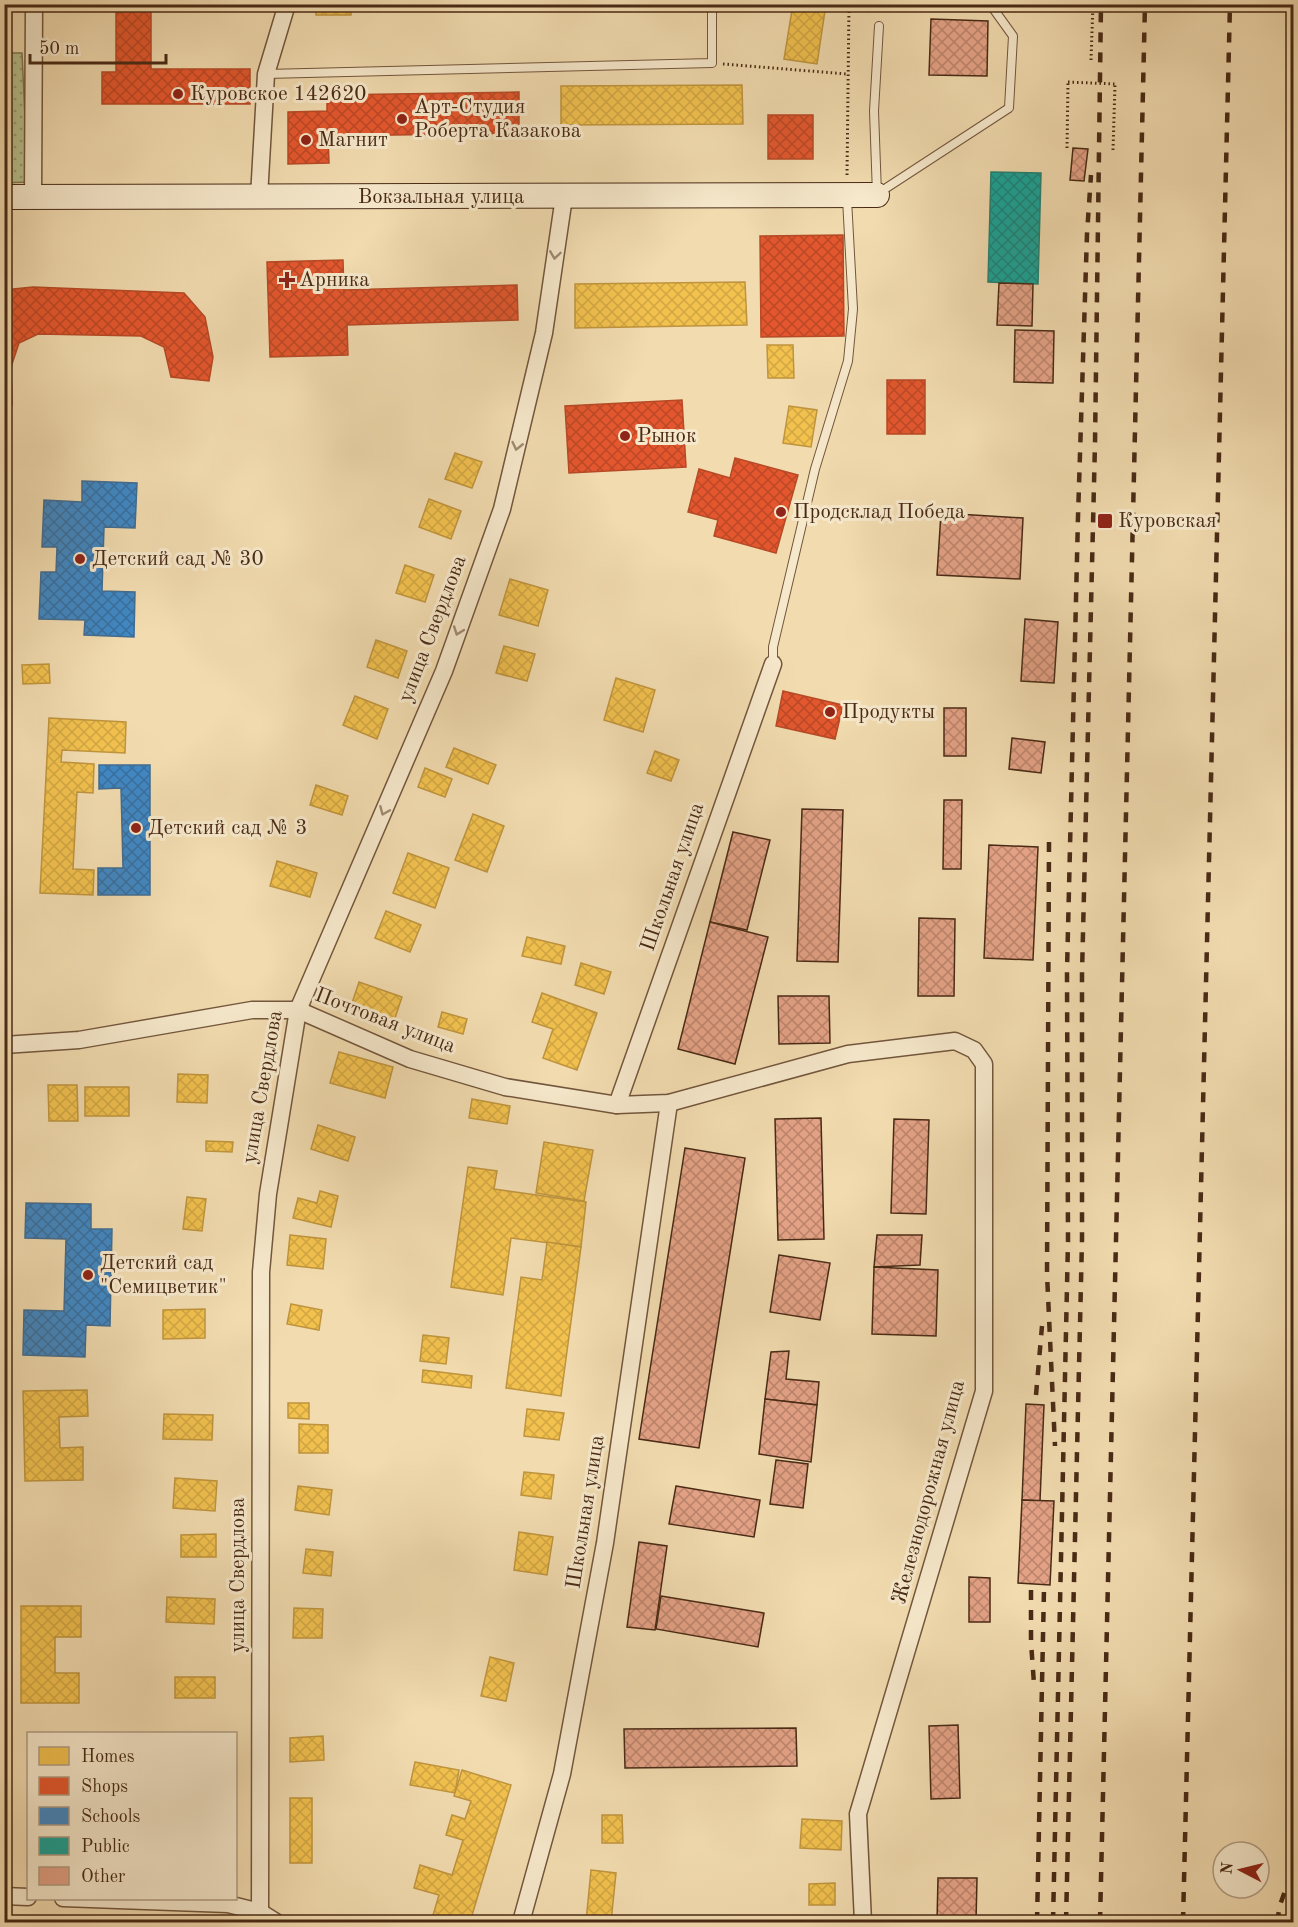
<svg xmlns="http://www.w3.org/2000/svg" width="1298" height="1927" font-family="'Old Standard TT',serif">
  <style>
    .park { fill: url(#park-dots); stroke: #807651; stroke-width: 1.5 }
    .homes { fill: url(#homes-cross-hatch); stroke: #bf943d; stroke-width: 1.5 }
    .shops { fill: url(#shops-cross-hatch); stroke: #b64a26; stroke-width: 1.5 }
    .schools { fill: url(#schools-cross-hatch); stroke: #426c90; stroke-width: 1.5 }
    .public { fill: url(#public-cross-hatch); stroke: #267f71; stroke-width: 1.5 }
    .building { fill: url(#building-cross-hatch); stroke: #492a15; stroke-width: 1.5 }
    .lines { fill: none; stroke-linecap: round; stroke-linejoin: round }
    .lane-casing { stroke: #73563c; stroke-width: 10 }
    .street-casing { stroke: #73563c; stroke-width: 19 }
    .secondary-casing { stroke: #492a15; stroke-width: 26 }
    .path { stroke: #492a15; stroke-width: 3; stroke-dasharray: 1.5 3; stroke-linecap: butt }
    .lane { stroke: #f6e8cb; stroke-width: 8 }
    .street { stroke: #f6e8cb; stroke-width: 16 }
    .secondary { stroke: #f6e8cb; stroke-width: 24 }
    .rail { stroke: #492a15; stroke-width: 4.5; stroke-dasharray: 10 10; stroke-linecap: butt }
    .path-bridge { stroke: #492a15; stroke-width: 3; stroke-dasharray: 1.5 3; stroke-linecap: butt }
    .oneway { stroke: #a08970 }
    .poi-dot { fill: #8f2418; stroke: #f6e8cb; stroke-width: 2 }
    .labels { text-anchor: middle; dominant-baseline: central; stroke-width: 6; stroke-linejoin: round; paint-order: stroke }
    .poi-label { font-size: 21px; fill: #492a15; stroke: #f6e8cb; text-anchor: start }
    .street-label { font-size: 21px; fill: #492a15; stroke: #f6e8cb }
  </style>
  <defs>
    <pattern id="park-dots" width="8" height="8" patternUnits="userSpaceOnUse" patternTransform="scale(1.5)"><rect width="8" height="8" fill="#b7c18d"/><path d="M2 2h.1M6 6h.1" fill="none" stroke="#979d72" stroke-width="1.8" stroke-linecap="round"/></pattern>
    <pattern id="homes-cross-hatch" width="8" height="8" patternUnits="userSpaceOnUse" patternTransform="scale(1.5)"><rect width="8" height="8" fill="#f2c14e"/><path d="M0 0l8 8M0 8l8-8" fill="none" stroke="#d1a643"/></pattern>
    <pattern id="shops-cross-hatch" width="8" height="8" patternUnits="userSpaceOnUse" patternTransform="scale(1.5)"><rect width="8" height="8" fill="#e4572e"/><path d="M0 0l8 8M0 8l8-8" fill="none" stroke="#bb4826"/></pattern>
    <pattern id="schools-cross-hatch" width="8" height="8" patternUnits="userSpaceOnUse" patternTransform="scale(1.5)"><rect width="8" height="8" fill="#3f88c5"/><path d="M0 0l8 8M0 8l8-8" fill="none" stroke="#376f9f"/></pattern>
    <pattern id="public-cross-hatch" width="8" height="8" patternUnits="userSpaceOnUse" patternTransform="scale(1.5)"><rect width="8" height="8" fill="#17a398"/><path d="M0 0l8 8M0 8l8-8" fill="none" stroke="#17857b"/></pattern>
    <pattern id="building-cross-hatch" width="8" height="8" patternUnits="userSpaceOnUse" patternTransform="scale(1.5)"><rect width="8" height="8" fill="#e4a286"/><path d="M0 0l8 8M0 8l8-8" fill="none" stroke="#bb846c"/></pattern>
  </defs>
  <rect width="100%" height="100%" fill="#f1dbaf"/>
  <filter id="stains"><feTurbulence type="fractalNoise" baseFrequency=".00333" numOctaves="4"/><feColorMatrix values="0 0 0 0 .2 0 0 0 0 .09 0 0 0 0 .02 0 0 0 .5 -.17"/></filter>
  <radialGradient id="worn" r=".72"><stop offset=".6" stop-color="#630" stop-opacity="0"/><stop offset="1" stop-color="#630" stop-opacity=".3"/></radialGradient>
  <g class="park">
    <polygon points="4,53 22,53 28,182 5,183"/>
    <rect x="4" y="1274" width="3" height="118"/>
  </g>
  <g class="homes">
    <rect x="316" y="4" width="35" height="11"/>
    <polygon points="793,4 826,4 817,64 784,59"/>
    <polygon points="742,85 743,124 561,125 561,86"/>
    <polygon points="745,282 747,325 575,328 575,284"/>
    <polygon points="767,345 793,345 794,378 768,378"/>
    <polygon points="789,406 817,410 811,447 783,443"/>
    <polygon points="455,453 482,462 472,488 445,479"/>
    <polygon points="429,499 461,511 451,539 419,527"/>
    <polygon points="405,565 434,575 425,602 396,593"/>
    <polygon points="510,579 548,590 538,626 499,615"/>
    <polygon points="376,640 407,651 398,678 367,667"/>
    <polygon points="504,646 535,654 527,681 496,673"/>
    <polygon points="49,664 50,683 23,684 22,665"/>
    <polygon points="616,678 655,690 643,732 604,720"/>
    <polygon points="355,696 388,709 377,739 343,725"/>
    <polygon points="49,718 126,722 125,753 62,750 61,762 94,764 93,793 77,792 73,869 94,870 93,895 40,893"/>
    <polygon points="454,748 496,765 488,784 446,767"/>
    <polygon points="655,751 679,760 671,781 647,773"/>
    <polygon points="425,768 452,779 445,797 418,787"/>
    <polygon points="316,785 348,796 342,815 310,805"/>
    <polygon points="473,814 504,826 487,872 455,860"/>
    <polygon points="408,853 449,868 435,908 393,893"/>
    <polygon points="277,861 317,873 310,897 270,886"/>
    <polygon points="386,911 421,925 410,952 375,938"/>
    <polygon points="527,937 565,946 561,964 522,956"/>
    <polygon points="581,963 611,972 604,994 575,985"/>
    <polygon points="359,982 402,997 392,1027 349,1012"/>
    <polygon points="542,993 597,1013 577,1070 543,1058 553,1029 532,1022"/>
    <polygon points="442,1012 467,1019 463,1034 438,1027"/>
    <polygon points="339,1052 393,1067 385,1098 330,1083"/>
    <polygon points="178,1074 208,1075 207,1103 177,1102"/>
    <polygon points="48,1085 77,1085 78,1121 49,1121"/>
    <rect x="85" y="1087" width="44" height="29"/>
    <polygon points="472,1099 510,1106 507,1124 469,1118"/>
    <polygon points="318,1125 355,1137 348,1161 311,1149"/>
    <polygon points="206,1141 233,1142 232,1152 206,1151"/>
    <polygon points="544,1142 593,1150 584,1201 536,1193"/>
    <polygon points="468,1167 497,1171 494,1189 586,1202 581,1247 511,1238 503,1295 451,1287"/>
    <polygon points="320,1191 338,1196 331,1227 293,1218 298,1198 317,1203"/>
    <polygon points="187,1197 206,1199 202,1231 183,1229"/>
    <polygon points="290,1235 326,1239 323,1269 287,1265"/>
    <polygon points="547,1242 581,1247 561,1396 506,1388 521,1277 542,1280"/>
    <polygon points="291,1304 322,1310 319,1330 287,1324"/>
    <polygon points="205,1309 205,1338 163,1339 163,1310"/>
    <polygon points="423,1335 449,1338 446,1364 420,1361"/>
    <polygon points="423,1370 472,1376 471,1388 422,1382"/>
    <polygon points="87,1390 88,1416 59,1417 60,1448 83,1447 83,1480 25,1481 23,1391"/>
    <polygon points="288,1403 309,1403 309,1419 288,1418"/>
    <polygon points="527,1409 564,1413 559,1440 524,1436"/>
    <polygon points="164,1414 213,1415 212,1440 163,1439"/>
    <polygon points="299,1424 328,1425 328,1453 299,1453"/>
    <polygon points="524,1472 554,1475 551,1499 521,1495"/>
    <polygon points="175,1478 217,1481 215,1511 173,1508"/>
    <polygon points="298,1486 332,1490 329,1515 295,1510"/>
    <polygon points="519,1532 553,1537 547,1575 514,1570"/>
    <polygon points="216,1534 216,1557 181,1557 181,1535"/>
    <polygon points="306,1549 333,1552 331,1576 303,1573"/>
    <polygon points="167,1597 215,1599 214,1624 166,1622"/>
    <polygon points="21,1606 81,1606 81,1637 55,1637 55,1673 79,1673 79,1703 21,1703"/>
    <polygon points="294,1608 323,1609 322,1638 293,1638"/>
    <polygon points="490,1657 514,1663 506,1701 481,1696"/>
    <rect x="175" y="1677" width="40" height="21"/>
    <polygon points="323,1736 324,1760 290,1762 290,1738"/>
    <polygon points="415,1762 459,1770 455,1793 410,1785"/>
    <polygon points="462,1770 511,1785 470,1922 431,1922 439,1895 414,1888 420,1865 452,1875 463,1840 446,1835 452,1815 465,1819 471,1801 454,1796"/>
    <rect x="290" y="1798" width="22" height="65"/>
    <polygon points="602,1815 622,1815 623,1843 602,1843"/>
    <polygon points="802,1819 842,1821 841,1850 800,1848"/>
    <polygon points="591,1870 616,1873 611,1922 586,1922"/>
    <polygon points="835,1883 835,1905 809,1905 809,1884"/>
  </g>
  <g class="shops">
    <polygon points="116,4 151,4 151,69 250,69 250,104 102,104 102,72 116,72"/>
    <polygon points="519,92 519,133 328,136 329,163 288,164 288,112 327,111 327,95"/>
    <rect x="768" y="115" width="45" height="44"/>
    <polygon points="843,235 844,336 761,337 760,236"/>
    <polygon points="343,260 344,294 344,290 517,285 518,320 347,325 348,355 270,357 267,262"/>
    <polygon points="33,287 184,293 205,317 213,357 209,381 171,377 164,347 141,336 38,334 19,343 11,367 12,405 4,405 4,290"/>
    <rect x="887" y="380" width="38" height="54"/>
    <polygon points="682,400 686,467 569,473 565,406"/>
    <polygon points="735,458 798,475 776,553 714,536 718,520 688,512 699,469 730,478"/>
    <polygon points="783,691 843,705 835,739 776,726"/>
  </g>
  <g class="schools">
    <polygon points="82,481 137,483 135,528 104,527 102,591 135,592 134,637 84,635 85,620 39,619 41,572 56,572 57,547 42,547 44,500 82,502"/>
    <polygon points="99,765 150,765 150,895 98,895 98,868 123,868 121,788 99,789"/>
    <polygon points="26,1203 91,1204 91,1229 112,1229 110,1326 86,1325 85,1357 23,1355 24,1310 64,1311 66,1239 25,1238"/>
  </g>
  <polygon class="public" points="991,172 1041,173 1038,284 988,282"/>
  <g class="building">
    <polygon points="931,19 988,21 987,76 929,75"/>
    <polygon points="1073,148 1088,149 1084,181 1070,180"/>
    <polygon points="999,283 1033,284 1032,326 997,325"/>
    <polygon points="1015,330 1054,331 1053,383 1014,382"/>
    <polygon points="941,513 1023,518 1020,579 937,575"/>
    <polygon points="1025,619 1058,622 1054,683 1021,681"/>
    <rect x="944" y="708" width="22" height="48"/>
    <polygon points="1012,738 1045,742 1041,773 1009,769"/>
    <polygon points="944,800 962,800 961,869 943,869"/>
    <polygon points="802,809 843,810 838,962 797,961"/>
    <polygon points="733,832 770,840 747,930 710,922"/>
    <polygon points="989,845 1038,847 1033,960 984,958"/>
    <polygon points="919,918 955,919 954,996 918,996"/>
    <polygon points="710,922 768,937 735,1064 678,1049"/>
    <polygon points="778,996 829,996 830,1043 779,1044"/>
    <polygon points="821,1118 824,1239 778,1240 775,1119"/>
    <polygon points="894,1119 929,1120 926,1214 891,1213"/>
    <polygon points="685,1148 745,1158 699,1448 639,1439"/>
    <polygon points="877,1235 922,1235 920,1265 874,1267"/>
    <polygon points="779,1255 830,1263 820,1320 770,1312"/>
    <polygon points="874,1267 938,1270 936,1336 872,1334"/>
    <polygon points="789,1351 786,1379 819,1382 817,1405 765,1399 771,1352"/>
    <polygon points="765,1399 817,1405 811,1462 759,1454"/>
    <polygon points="1026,1404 1044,1405 1040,1501 1022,1500"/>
    <polygon points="776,1460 808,1464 803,1508 770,1504"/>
    <polygon points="676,1486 760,1500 754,1537 669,1524"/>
    <polygon points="1022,1500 1054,1501 1050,1585 1018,1583"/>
    <polygon points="639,1542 667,1546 655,1630 627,1627"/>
    <polygon points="969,1577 990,1578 990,1622 969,1622"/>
    <polygon points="661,1596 764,1613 758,1647 656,1629"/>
    <polygon points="958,1725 960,1798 931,1799 929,1726"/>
    <polygon points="796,1728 797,1766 625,1768 624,1729"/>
    <polygon points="938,1878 977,1878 976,1922 937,1922"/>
  </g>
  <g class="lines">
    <defs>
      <g id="lane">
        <polyline points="266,74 712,63 712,4"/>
        <polyline points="877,194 1009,108 1013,36 990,4"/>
        <polyline points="877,194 874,111 879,26"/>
        <polyline points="773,664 773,647 815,469 848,361 853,309 847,199"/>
      </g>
      <g id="street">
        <polyline points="33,197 34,4"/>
        <polyline points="259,197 266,74 287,4"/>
        <polyline points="4,1045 79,1040 252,1010 298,1010 410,1059 505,1087 617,1105 669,1103 848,1054 955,1041 974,1050 984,1064 984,1391 858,1814 863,1922"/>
        <polyline points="617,1105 773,664"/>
        <polyline points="4,1896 28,1897"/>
        <polyline points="63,1898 228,1904 260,1912 276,1922"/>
        <polyline points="260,1922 261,1272 268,1194 298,1010 444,671 502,509 544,333 564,197"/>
        <polyline points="521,1922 562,1774 605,1543 669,1103"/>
      </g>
      <polyline id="secondary" points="4,197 877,195"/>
    </defs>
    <use href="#lane" class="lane-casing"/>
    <use href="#street" class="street-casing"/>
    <use href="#secondary" class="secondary-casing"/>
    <g class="path">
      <polyline points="1091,60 1093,4"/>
      <polyline points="723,64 847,74"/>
      <polyline points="1067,148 1068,82"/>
      <polyline points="1113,150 1115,84"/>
      <polyline points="847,175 849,4"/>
    </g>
    <use href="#lane" class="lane"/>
    <use href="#street" class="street"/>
    <use href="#secondary" class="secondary"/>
    <g class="rail">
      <polyline points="1049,842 1047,1274 1055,1446"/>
      <polyline points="1036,1395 1042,1326"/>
      <polyline points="1031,1590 1031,1642 1034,1684"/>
      <polyline points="1037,1922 1044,1589"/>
      <polyline points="1053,1922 1068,1241 1067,971 1078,517 1087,234 1091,175"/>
      <polyline points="1066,1922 1082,1239 1082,974 1095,443 1101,4"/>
      <polyline points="1100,1922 1145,4"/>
      <polyline points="1183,1922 1230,4"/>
      <polyline points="1277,1922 1280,1905 1294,1866"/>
    </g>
    <polyline class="path-bridge" points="1068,82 1115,84"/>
  </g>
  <defs><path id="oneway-chevron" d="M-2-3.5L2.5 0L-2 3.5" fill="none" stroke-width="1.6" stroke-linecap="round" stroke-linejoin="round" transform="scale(1.5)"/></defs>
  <g class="oneway">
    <use href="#oneway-chevron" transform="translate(555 255) rotate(98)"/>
    <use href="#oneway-chevron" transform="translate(517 446) rotate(103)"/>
    <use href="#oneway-chevron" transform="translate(458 631) rotate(110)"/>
    <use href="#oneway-chevron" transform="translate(384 811) rotate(113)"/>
  </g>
  <g class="poi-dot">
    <circle cx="178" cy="94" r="6"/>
    <circle cx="402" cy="119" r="6"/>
    <circle cx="306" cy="140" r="6"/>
    <path d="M284 271h6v6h6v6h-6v6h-6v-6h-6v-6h6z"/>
    <circle cx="625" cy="436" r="6"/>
    <circle cx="781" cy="512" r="6"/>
    <rect x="1097" y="513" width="16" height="16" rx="3"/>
    <circle cx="80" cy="559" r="6"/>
    <circle cx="830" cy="712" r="6"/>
    <circle cx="136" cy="828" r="6"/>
    <circle cx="88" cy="1275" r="6"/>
  </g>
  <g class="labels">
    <g class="poi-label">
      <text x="190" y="94">Куровское 142620</text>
      <text x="414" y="107">Арт-Студия<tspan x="414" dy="24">Роберта Казакова</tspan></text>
      <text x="318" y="140">Магнит</text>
      <text x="299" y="280">Арника</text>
      <text x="637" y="436">Рынок</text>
      <text x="793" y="512">Продсклад Победа</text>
      <text x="1118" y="521">Куровская</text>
      <text x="92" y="559">Детский сад № 30</text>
      <text x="842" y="712">Продукты</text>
      <text x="148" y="828">Детский сад № 3</text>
      <text x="100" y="1263">Детский сад<tspan x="100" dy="24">"Семицветик"</tspan></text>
    </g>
    <g class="street-label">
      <text x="441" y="197">Вокзальная улица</text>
      <text transform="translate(433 629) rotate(-69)">улица Свердлова</text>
      <text transform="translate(673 877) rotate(-71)">Школьная улица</text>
      <text transform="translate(385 1021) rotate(21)">Почтовая улица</text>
      <text transform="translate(263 1087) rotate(-80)">улица Свердлова</text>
      <text transform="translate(929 1492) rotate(-75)">Железнодорожная улица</text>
      <text transform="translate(586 1512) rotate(-81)">Школьная улица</text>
      <text transform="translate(238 1575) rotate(-90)">улица Свердлова</text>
    </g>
  </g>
  <rect width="1298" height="1927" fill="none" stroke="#f1dbaf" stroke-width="24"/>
  <rect x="6" y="6" width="1286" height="1915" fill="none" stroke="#492a15" stroke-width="3"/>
  <rect x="12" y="12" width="1274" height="1903" fill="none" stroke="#492a15" stroke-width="1.5"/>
  <rect x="27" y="1732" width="210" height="168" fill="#f6e8cb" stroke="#b19c82" stroke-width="1.5"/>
  <rect x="39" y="1747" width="30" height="18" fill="#f2c14e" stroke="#b19c82" stroke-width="1.5"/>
  <text x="81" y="1762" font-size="18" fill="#492a15">Homes</text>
  <rect x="39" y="1777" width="30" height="18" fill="#e4572e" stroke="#b19c82" stroke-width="1.5"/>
  <text x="81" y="1792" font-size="18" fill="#492a15">Shops</text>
  <rect x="39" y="1807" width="30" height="18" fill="#3f88c5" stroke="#b19c82" stroke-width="1.5"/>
  <text x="81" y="1822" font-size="18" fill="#492a15">Schools</text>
  <rect x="39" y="1837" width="30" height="18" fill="#17a398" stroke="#b19c82" stroke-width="1.5"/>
  <text x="81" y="1852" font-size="18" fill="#492a15">Public</text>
  <rect x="39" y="1867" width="30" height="18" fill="#e4a286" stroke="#b19c82" stroke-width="1.5"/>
  <text x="81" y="1882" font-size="18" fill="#492a15">Other</text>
  <g transform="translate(1241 1870) rotate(277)"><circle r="28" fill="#f6e8cb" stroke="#b19c82" stroke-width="1.5"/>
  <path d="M0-4.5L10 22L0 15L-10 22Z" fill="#8f2418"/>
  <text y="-9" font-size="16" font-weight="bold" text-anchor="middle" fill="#492a15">N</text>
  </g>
  <path d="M30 54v9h136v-9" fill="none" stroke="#492a15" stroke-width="3"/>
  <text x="39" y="54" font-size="18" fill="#492a15" stroke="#f6e8cb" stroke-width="4.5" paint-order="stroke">50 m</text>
  <rect width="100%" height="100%" filter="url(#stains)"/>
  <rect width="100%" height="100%" fill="url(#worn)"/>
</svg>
